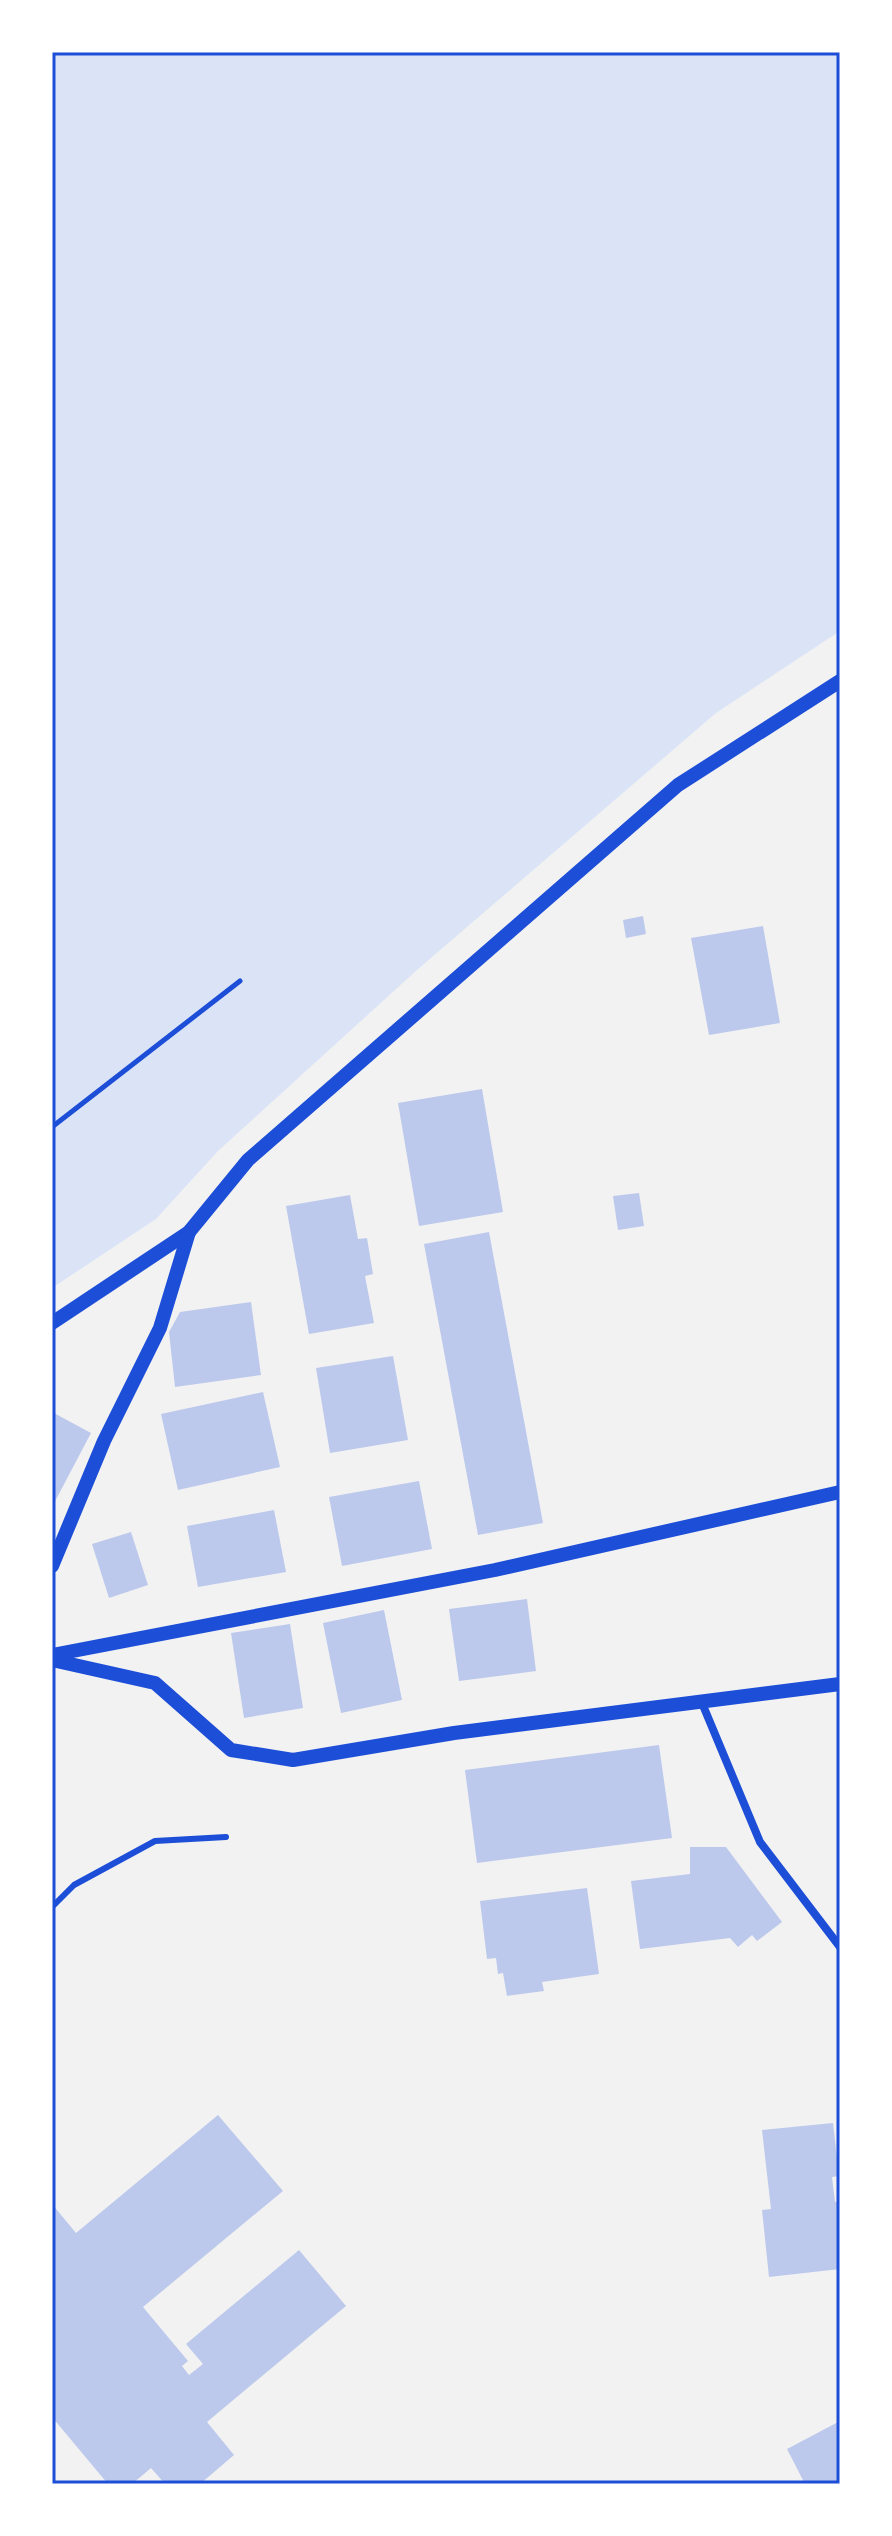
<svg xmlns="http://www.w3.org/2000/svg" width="892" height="2536" font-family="Jost,sans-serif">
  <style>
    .green { fill: #dbe4f7 }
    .building { fill: #bdc9ec }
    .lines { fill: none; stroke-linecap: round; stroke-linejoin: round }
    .path { stroke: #1d4ed8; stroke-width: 5 }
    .service { stroke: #1d4ed8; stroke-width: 6 }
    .minor { stroke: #1d4ed8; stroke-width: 8 }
    .tertiary { stroke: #1d4ed8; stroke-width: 14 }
    .neatline { fill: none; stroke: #1d4ed8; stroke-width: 3 }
  </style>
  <rect width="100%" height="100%" fill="#f2f2f2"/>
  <polygon class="green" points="52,52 840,52 840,631 716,713 417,970 218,1151 156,1219 52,1288"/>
  <g class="building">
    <polygon points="643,916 646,934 626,938 623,920"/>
    <polygon points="763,926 780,1023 709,1035 691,938"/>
    <polygon points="482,1089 503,1212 419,1226 398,1103"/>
    <polygon points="639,1193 644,1226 618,1230 613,1196"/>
    <polygon points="350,1195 358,1239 367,1238 373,1274 365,1276 374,1323 309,1334 286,1206"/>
    <polygon points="489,1232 543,1523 478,1535 424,1244"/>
    <polygon points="251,1302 261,1375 175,1387 169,1332 180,1312"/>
    <polygon points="393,1356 408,1440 330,1453 316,1368"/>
    <polygon points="263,1392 280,1467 178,1490 161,1414"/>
    <polygon points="52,1412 91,1433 52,1507"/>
    <polygon points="419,1481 432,1549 342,1566 329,1497"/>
    <polygon points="274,1510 286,1572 198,1587 187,1526"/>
    <polygon points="131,1532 148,1585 109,1598 92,1544"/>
    <polygon points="527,1599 536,1671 459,1681 449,1609"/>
    <polygon points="384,1610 402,1700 341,1713 323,1623"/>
    <polygon points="290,1624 303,1708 244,1718 231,1633"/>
    <polygon points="659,1745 672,1838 477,1863 465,1770"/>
    <polygon points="690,1847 726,1847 782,1922 757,1941 752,1935 738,1947 730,1938 640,1949 631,1881 690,1874"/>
    <polygon points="587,1888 599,1974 542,1982 544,1991 507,1996 503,1973 498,1974 496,1958 487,1959 480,1901"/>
    <polygon points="218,2115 283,2191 143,2307 188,2361 182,2366 189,2375 203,2364 186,2344 299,2250 346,2306 207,2422 234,2455 200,2484 165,2484 151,2468 132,2484 108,2484 52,2417 52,2204 76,2233"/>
    <polygon points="833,2123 839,2176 832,2177 835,2202 840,2201 840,2269 769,2277 762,2210 771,2209 762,2130"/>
    <polygon points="840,2421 840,2484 805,2484 787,2449"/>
  </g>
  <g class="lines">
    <polyline class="path" points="52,1127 240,981"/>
    <polyline class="service" points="52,1907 74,1885 155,1841 226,1837"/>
    <polyline class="minor" points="702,1703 760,1842 840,1947"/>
    <g class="tertiary">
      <polyline points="52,1323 189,1232 248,1160 678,785 840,681"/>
      <polyline points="52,1566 104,1441 160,1328 189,1232"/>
      <polyline points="52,1655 495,1570 840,1492"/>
      <polyline points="52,1660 155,1683 231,1750 293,1760 454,1733 840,1684"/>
    </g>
  </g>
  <rect width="892" height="2536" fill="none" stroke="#ffffff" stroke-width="108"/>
  <rect x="54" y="54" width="784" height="2428" class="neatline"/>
</svg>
